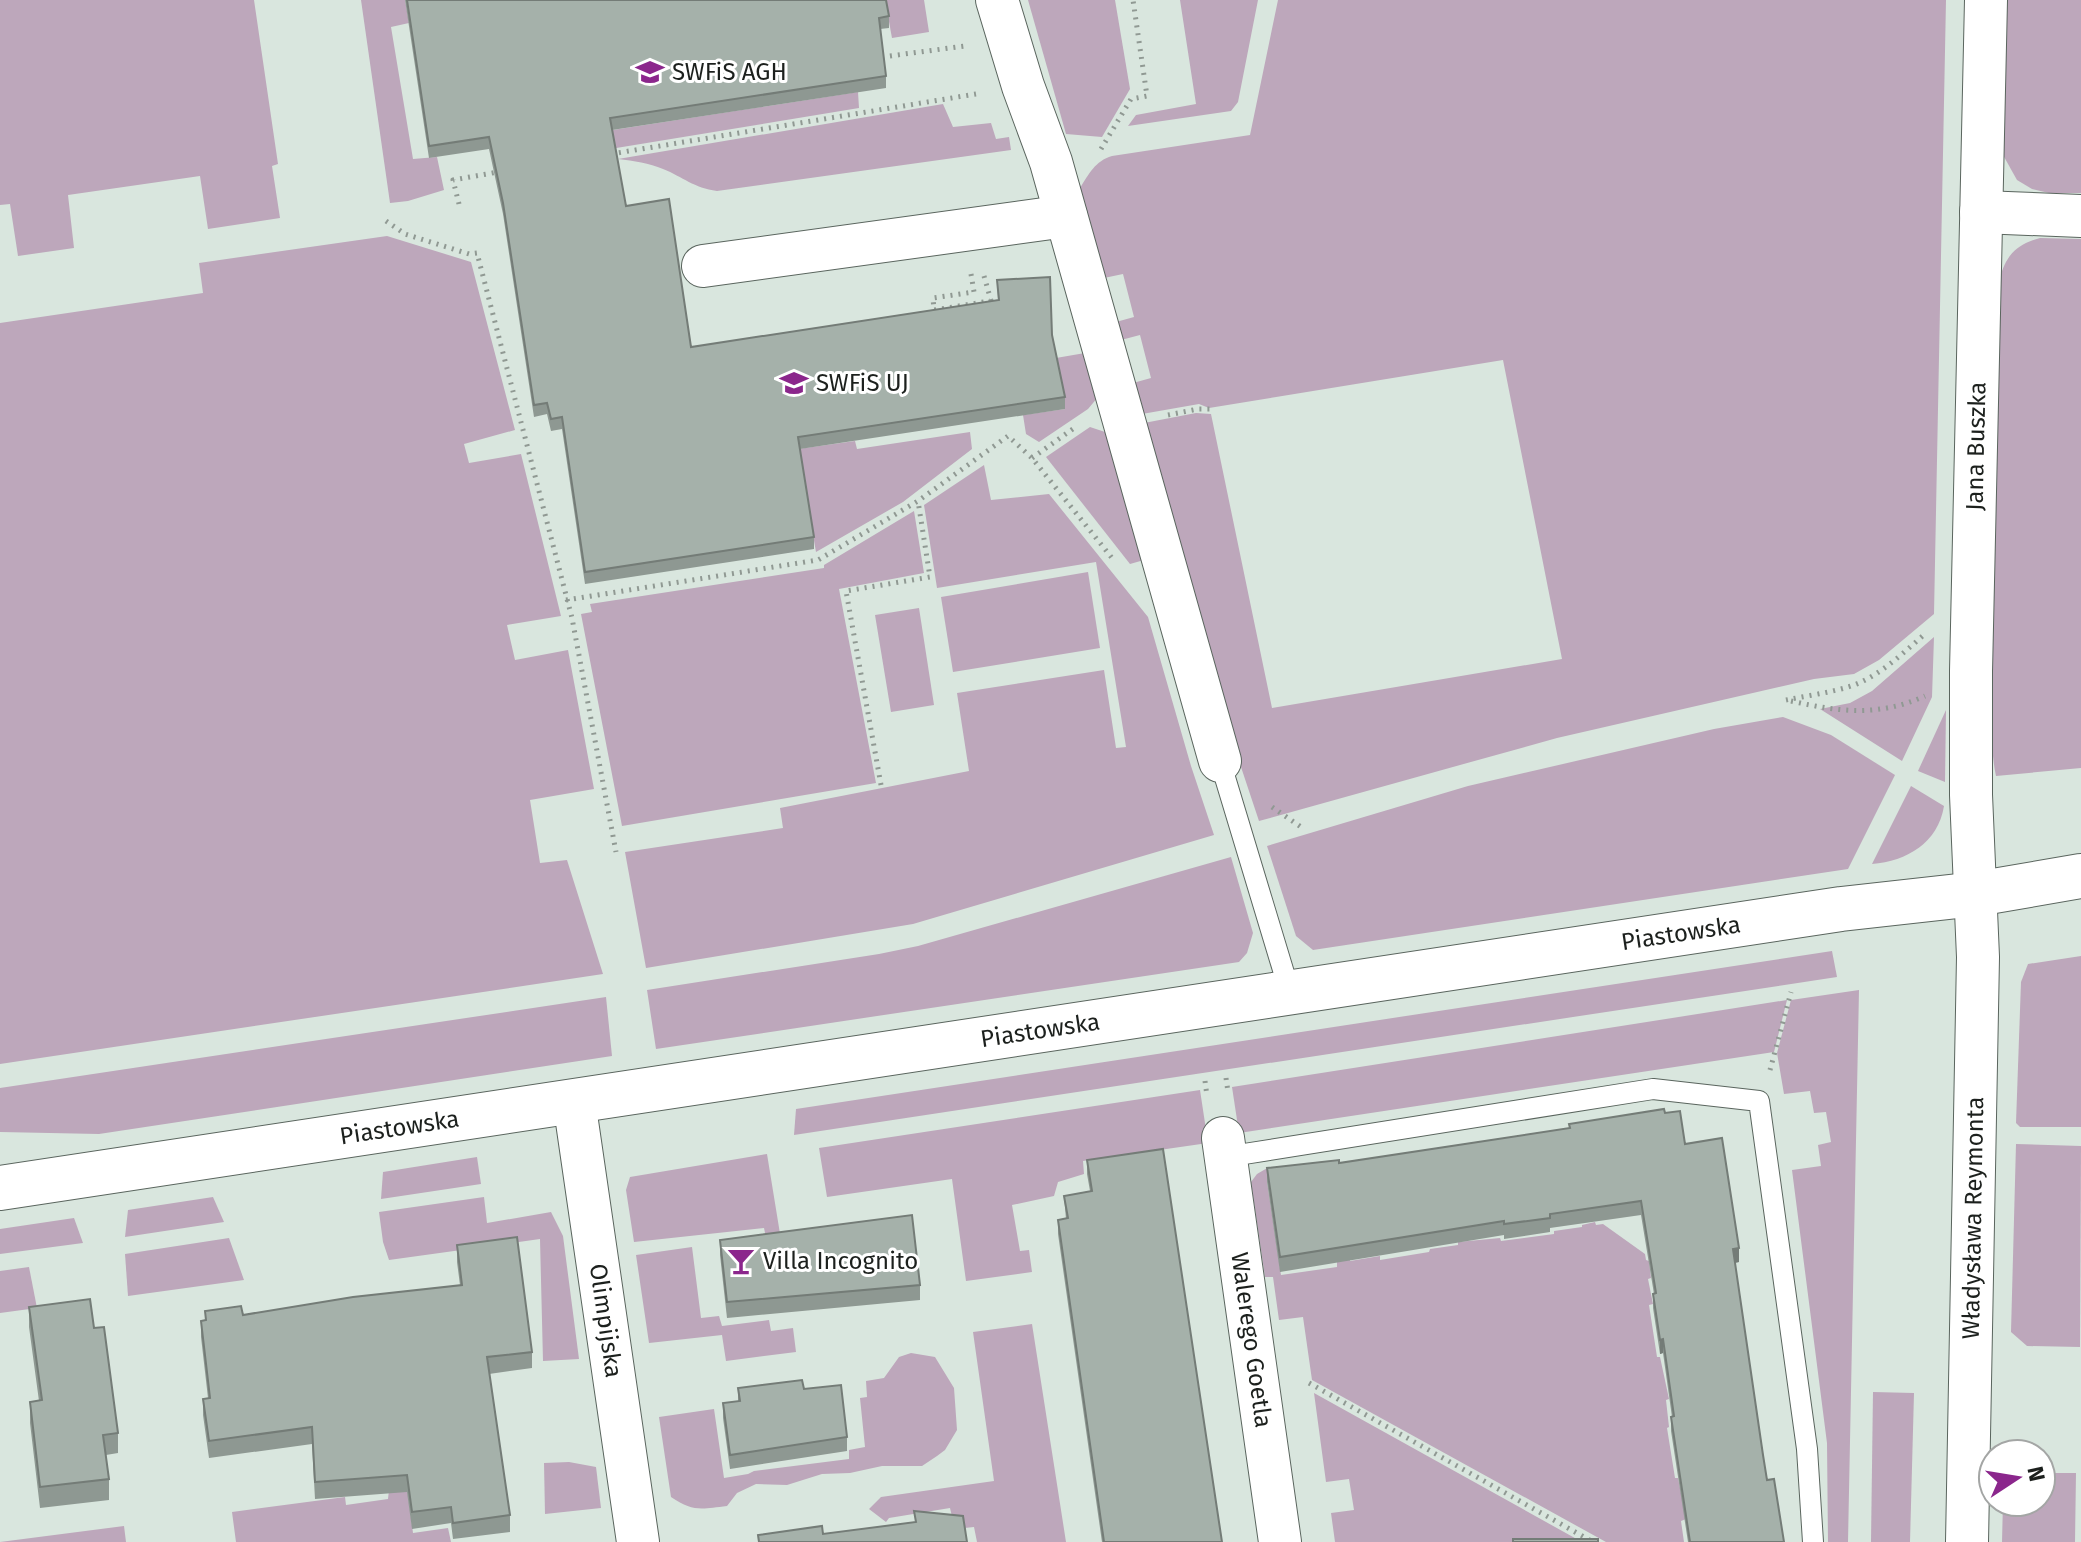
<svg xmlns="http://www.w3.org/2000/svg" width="2081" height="1542" font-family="'Fira Sans',sans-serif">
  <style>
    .green { fill: #bda7bb }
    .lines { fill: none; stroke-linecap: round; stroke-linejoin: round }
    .service-casing { stroke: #5a655e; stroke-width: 22 }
    .minor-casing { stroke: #5a655e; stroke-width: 44 }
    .tertiary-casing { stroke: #5a655e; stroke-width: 46 }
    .path { stroke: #909993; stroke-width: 5; stroke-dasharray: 2 6; stroke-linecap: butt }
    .service { stroke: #fff; stroke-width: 20 }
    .minor { stroke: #fff; stroke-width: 42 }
    .tertiary { stroke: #fff; stroke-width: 44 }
    .wall { fill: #8e9892 }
    .shaded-wall { fill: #747c77 }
    .building { fill: #a5b1aa; stroke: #747c77; stroke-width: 2 }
    .labels { text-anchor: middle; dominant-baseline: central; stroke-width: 6; stroke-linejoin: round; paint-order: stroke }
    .poi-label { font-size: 24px; fill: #1c201d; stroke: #fff; text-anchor: start }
    .street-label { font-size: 24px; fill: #1c201d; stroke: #fff }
  </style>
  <rect width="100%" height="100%" fill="#d9e6de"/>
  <g class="green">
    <polygon points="0,0 254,0 278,164 272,166 280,218 208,229 200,176 68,195 74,248 18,256 10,204 0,205"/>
    <polygon points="361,0 405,0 409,23 391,27 413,159 437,157 444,190 408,201 390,203"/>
    <polygon points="885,0 924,0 929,32 892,38"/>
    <polygon points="1028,0 1115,0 1130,89 1102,137 1066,134"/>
    <polygon points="1180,0 1258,0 1238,102 1231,111 1128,126 1136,115 1196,104"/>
    <path d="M1278,0H1946L1934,614L1879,660L1854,674L1814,679L1557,738L1259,821L1238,758L1144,423L1196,413L1211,414L1272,708L1562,659L1503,360L1209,408L1199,404L1142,414L1133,383L1151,378L1140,335L1121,340L1116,322L1134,317L1123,274L1104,278L1080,188C1089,174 1095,161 1112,156L1250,135Z"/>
    <polygon points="2004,0 2081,0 2081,193 2049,193 2032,189 2017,180 2003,155"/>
    <polygon points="858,92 859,108 537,161 529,143"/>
    <path d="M943,104L953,127L991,123L996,139L1009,137L1011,150L717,191C694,188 683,177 663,169C649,163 634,161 618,159Z"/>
    <polygon points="387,236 471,262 515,430 464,444 469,463 521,454 561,616 507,625 515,660 568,650 594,789 530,800 540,863 567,860 603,974 0,1064 0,323 203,293 199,263"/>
    <path d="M2040,238L2081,239V768L1996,776C1989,744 1994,711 1989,679L2000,278C2006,255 2017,244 2040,238Z"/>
    <polygon points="1085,353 1098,397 1088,409 1039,442 1026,434 1023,415 1065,409 1056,358"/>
    <polygon points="1090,427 1108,433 1144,560 1130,564 1046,457"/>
    <polygon points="970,432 972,449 903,502 816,552 798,449 855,441 857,449"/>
    <polygon points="984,465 991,500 1049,494 1148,617 1191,766 1214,835 913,924 646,968 625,852 783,828 780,808 969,771 957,693 1104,670 1116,748 1126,747 1096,562 937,588 924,505"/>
    <polygon points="914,511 924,573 839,589 876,783 622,826 581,614 592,612 590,604 824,568 824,565"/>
    <polygon points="1088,572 1100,648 953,672 941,597"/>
    <polygon points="919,608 934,705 891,712 875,615"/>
    <polygon points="1934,637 1932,697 1902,761 1820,709 1850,703 1872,691"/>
    <polygon points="1946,710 1945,782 1918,771"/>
    <polygon points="1783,717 1831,735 1895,775 1848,869 1313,950 1296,936 1267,846 1468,786 1714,729"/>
    <path d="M1911,786L1944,806C1938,843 1907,861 1872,864Z"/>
    <polygon points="1231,857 1253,933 1247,953 1239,962 656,1049 647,990 879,954 918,946"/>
    <polygon points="1832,951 1837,977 794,1135 796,1109"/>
    <polygon points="2081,956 2081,1127 2020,1127 2016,1123 2021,982 2028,964"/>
    <polygon points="1859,990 1848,1542 1828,1542 1827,1443 1792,1170 1821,1166 1818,1145 1831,1142 1826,1112 1814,1113 1810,1091 1784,1094 1777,1053 1791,1000"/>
    <polygon points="606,997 612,1056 99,1134 0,1132 0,1088"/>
    <polygon points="1787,1000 1774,1052 1239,1133 1232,1087"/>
    <polygon points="1200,1090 1208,1143 1083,1161 1084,1174 1058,1182 1054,1196 1012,1205 1020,1251 1029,1250 1032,1272 966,1281 952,1179 827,1197 819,1148"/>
    <polygon points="2016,1144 2081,1146 2080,1347 2027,1346 2011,1332"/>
    <polygon points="767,1154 782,1246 768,1248 764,1228 634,1242 626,1190 630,1177"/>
    <polygon points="477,1157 481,1184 381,1199 383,1172"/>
    <polygon points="1269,1167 1272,1181 1267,1182 1281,1275 1337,1267 1337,1259 1350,1258 1350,1261 1380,1256 1380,1260 1429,1252 1430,1249 1458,1245 1458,1242 1500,1238 1501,1241 1554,1234 1554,1231 1582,1227 1582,1225 1595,1222 1596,1225 1603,1224 1645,1254 1646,1260 1649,1261 1651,1278 1648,1279 1653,1304 1649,1305 1657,1357 1660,1357 1669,1399 1666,1400 1669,1427 1667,1428 1675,1478 1678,1478 1686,1519 1681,1521 1684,1542 1606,1542 1312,1380 1303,1317 1279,1320 1273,1277 1265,1277 1251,1182 1257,1174"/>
    <polygon points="213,1197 224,1222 125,1237 128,1210"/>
    <polygon points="484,1197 487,1223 551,1212 563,1236 579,1359 543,1361 540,1239 389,1260 383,1242 379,1212"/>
    <polygon points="74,1218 83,1243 0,1254 0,1229"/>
    <polygon points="229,1238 244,1280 128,1296 125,1254"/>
    <polygon points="692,1247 701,1318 719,1316 722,1326 769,1320 771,1331 793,1328 796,1352 726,1361 722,1335 649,1343 636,1255"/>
    <polygon points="29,1267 37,1308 0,1313 0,1271"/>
    <polygon points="1032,1324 1066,1542 977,1542 974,1527 955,1529 950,1508 889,1518 886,1522 869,1509 881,1497 994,1481 973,1332"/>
    <path d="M911,1353L935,1357L954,1388L957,1430L945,1450L937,1456L922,1466H882L850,1473L822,1474L787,1485L756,1484L737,1493L727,1506C701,1509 693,1512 671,1497L659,1417L714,1409L724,1478L748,1474L754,1471L849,1459V1450L865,1447L860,1398L867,1397L866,1381L884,1378L899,1357Z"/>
    <polygon points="1873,1392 1914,1393 1910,1542 1871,1542"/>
    <polygon points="1314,1393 1582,1542 1335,1542 1331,1513 1354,1510 1349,1479 1326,1482"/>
    <polygon points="569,1462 596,1467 601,1508 545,1514 544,1463"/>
    <polygon points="2041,1473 2076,1473 2075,1542 2002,1542 2003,1502 2041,1502"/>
    <polygon points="407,1488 413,1533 448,1528 451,1542 236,1542 232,1512 345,1497 346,1505 388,1499 389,1490"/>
    <polygon points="124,1526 126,1542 0,1542"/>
  </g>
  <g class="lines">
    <defs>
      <g id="service">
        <polyline points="1220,761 1290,993"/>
        <polyline points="1225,1157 1653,1089 1759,1101 1807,1449 1813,1542"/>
      </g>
      <g id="minor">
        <polyline points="997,0 1023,86 1051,162 1220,761"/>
        <polyline points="1981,212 2081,216"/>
        <polyline points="703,266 1066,216"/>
        <path id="s1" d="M574,1101L638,1542"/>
        <path id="s2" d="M1223,1138L1280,1542"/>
        <path id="s3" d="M1967,1542L1978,957L1971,795V671L1986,0"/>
      </g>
      <g id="tertiary">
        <path id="s4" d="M0,1188L1841,909L1976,894L2081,876"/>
      </g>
    </defs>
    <use href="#service" class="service-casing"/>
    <use href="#minor" class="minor-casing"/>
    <use href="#tertiary" class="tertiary-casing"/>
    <g class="path">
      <polyline points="882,57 965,46"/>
      <polyline points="1101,149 1131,99 1147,96 1133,0"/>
      <polyline points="611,154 976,94"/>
      <polyline points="459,204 453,180 498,172"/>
      <polyline points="386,221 405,234 469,254 477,253 572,618 616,852"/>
      <polyline points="971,274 974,292 933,298 934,310 990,301"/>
      <polyline points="984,276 992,304"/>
      <polyline points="1168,415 1198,409 1210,409"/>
      <polyline points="1032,458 1077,426"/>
      <polyline points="566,600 818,560 918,501 1008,436 1032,458 1112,558"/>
      <path d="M1786,700C1806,696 1828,693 1848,687C1878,678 1903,653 1926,633"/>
      <path d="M1791,701C1840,712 1878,717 1925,696"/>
      <polyline points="881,785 846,591 930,577 918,501"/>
      <polyline points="1272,807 1301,827"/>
      <polyline points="1770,1070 1791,992"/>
      <polyline points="1226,1078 1228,1092"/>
      <polyline points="1205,1081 1207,1096"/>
      <polyline points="1309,1383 1593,1542"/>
    </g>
    <use href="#service" class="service"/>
    <use href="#minor" class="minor"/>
    <use href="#tertiary" class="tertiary"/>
  </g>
  <g class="wall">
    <polygon points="405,0 886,0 889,16 889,28 880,29 886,76 886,88 612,130 626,206 691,347 998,300 997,280 1052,335 1065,397 1065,409 800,449 814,537 814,549 585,584 562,429 551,431 547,414 534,417 503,214 489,149 429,158"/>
    <polygon points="1665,1113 1685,1144 1739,1262 1735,1263 1767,1480 1784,1542 1688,1542 1671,1431 1671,1417 1672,1417 1663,1353 1660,1354 1653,1308 1653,1294 1654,1294 1641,1215 1550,1228 1550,1232 1504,1239 1504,1235 1280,1272 1267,1182 1267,1168 1339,1163 1569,1128 1569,1124"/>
    <polygon points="1087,1160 1222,1542 1102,1542 1058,1234 1058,1220 1066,1219 1064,1196 1090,1191 1087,1174"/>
    <polygon points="720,1240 920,1285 920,1300 727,1318 720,1255"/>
    <polygon points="457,1245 532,1352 532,1368 489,1374 510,1515 510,1532 453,1539 451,1523 412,1529 407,1492 315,1499 312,1444 209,1458 203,1415 203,1399 208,1398 201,1337 201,1321 205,1320 205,1311 243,1315 460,1285 457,1262"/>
    <polygon points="29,1307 94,1328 118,1433 118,1453 106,1455 109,1479 109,1500 40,1508 30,1423 30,1402 39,1401 29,1327"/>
    <polygon points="738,1388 804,1389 847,1437 847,1451 730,1469 723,1418 723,1403 738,1401"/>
  </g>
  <g class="shaded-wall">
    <polygon points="1739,1248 1739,1262 1733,1263 1733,1249"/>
    <polygon points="1663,1339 1663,1353 1660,1354 1660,1340"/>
  </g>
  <g class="building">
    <polygon points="407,0 886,0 889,16 879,18 886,76 610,118 626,206 669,199 691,347 999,300 997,280 1050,277 1052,335 1065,397 798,437 814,537 585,572 562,417 551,419 547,403 534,405 503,203 489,137 429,146"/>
    <polygon points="1664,1109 1665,1113 1680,1111 1685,1144 1722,1138 1739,1248 1733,1249 1763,1455 1767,1480 1774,1479 1784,1542 1690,1542 1671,1417 1674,1416 1663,1339 1660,1340 1653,1294 1656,1293 1641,1201 1550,1214 1550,1218 1504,1224 1504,1221 1280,1257 1267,1168 1339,1160 1339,1163 1570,1128 1569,1124"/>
    <polygon points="1163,1149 1222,1542 1104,1542 1058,1220 1068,1218 1064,1196 1092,1191 1087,1160"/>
    <polygon points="912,1215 920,1285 727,1302 720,1240"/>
    <polygon points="517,1237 532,1352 487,1357 510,1515 453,1523 451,1507 412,1512 407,1475 315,1482 312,1427 209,1441 203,1399 210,1398 201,1321 206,1320 205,1311 241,1306 243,1315 353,1297 462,1285 457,1245"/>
    <polygon points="90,1299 94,1328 104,1327 118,1433 103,1435 109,1479 40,1487 30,1402 42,1400 29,1307"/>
    <polygon points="802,1380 804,1389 841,1385 847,1437 730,1455 723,1403 740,1401 738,1388"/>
    <polygon points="914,1511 963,1516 967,1542 759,1542 758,1535 822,1526 823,1534 916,1522"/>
    <rect x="1513" y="1539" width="85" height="3"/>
  </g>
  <defs>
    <symbol id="university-bare" viewBox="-9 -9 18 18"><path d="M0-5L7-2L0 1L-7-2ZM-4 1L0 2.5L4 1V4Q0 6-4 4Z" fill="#8b268c" stroke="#fff" stroke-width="2.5" paint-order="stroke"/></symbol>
    <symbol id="bar-bare" viewBox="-9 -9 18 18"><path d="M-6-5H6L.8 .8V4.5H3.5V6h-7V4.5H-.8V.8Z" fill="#8b268c" stroke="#fff" stroke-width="2.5" paint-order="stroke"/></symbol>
  </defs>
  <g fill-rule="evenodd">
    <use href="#university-bare" x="630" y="52" width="40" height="40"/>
    <use href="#university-bare" x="774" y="363" width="40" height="40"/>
    <use href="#bar-bare" x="721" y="1241" width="40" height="40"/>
  </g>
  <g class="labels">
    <g class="poi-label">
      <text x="672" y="72">SWFiS AGH</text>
      <text x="816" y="383">SWFiS UJ</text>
      <text x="763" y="1261">Villa Incognito</text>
    </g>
    <g class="street-label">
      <text stroke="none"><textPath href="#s3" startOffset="1096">Jana Buszka</textPath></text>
      <text stroke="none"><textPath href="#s4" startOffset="1700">Piastowska</textPath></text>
      <text stroke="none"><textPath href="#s4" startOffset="1052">Piastowska</textPath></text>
      <text stroke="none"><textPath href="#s4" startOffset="404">Piastowska</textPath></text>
      <text stroke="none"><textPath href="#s3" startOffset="324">Władysława Reymonta</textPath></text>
      <text stroke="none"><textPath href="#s1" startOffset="222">Olimpijska</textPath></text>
      <text stroke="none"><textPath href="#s2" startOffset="204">Walerego Goetla</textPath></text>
    </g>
  </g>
  <g transform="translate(2017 1478) rotate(78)"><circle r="38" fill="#ffffff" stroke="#a4a6a5" stroke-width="2"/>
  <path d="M0-6L14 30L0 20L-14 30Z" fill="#8b268c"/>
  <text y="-12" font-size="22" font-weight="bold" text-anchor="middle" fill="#1c201d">N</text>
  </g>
</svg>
